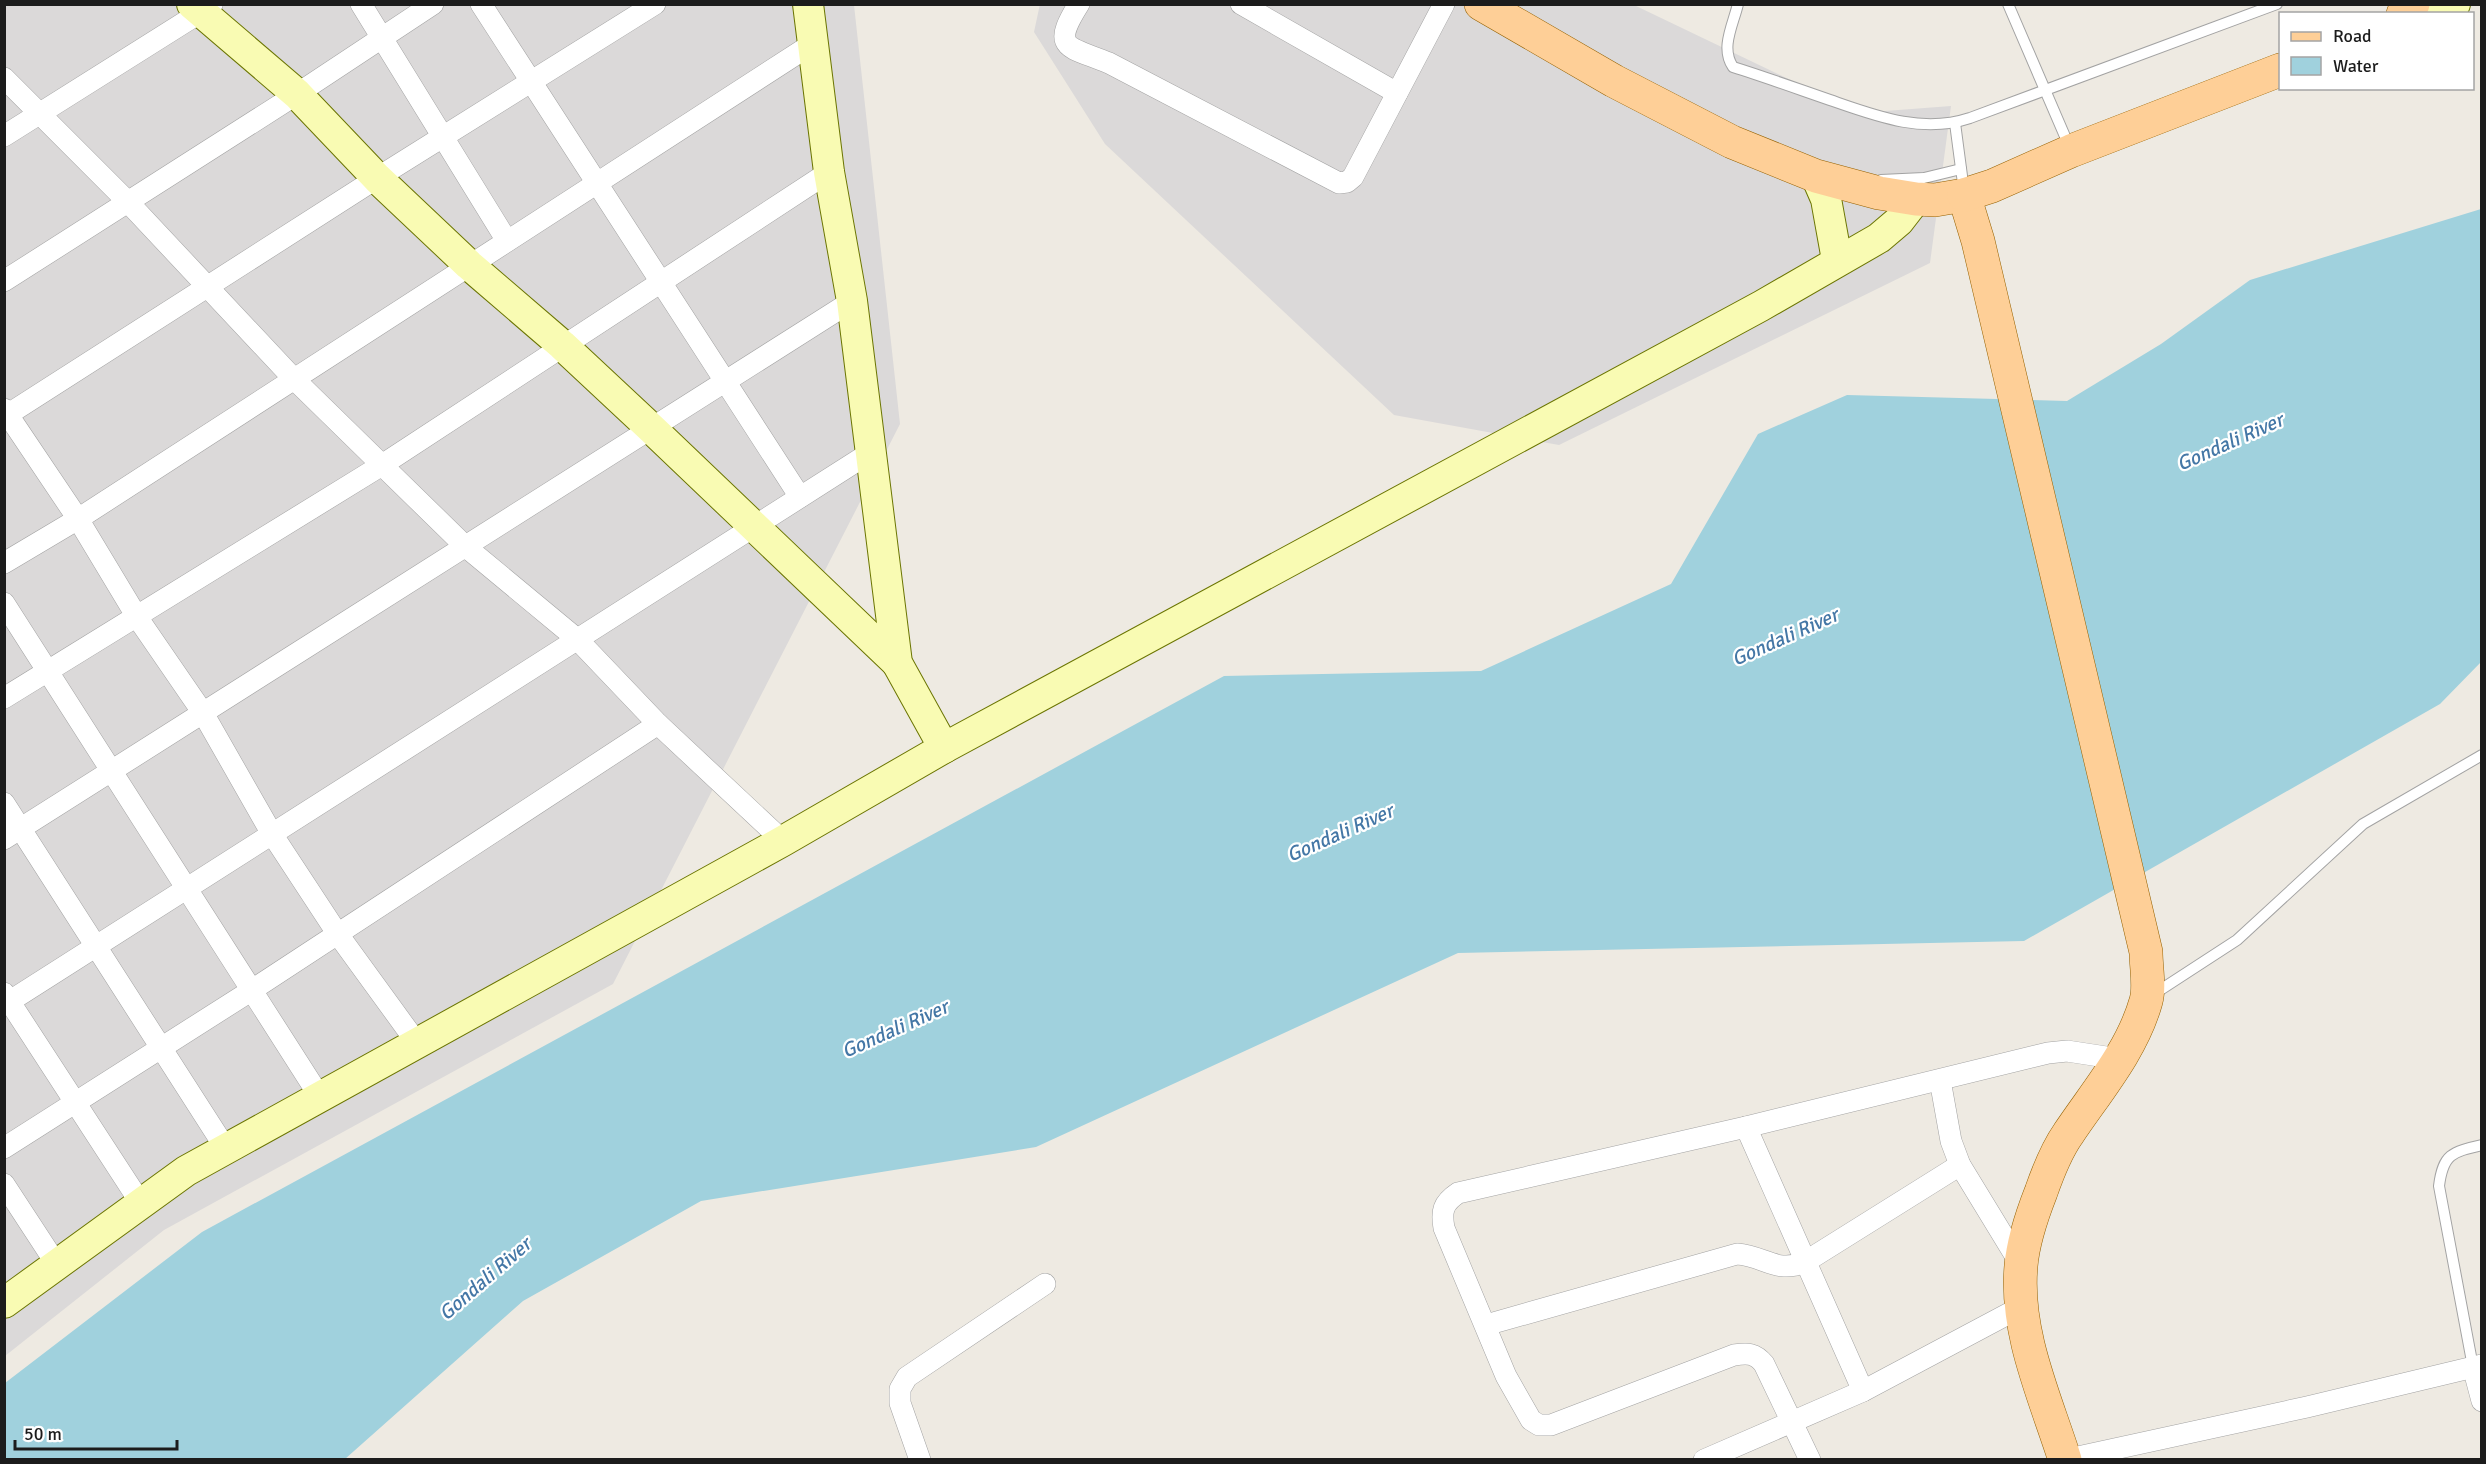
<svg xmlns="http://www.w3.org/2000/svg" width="2486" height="1464" font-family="Signika,sans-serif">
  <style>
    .residential { fill: #dbd9d9 }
    .water { fill: #a0d1dd }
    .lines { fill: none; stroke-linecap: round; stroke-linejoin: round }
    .lane-casing { stroke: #a3a3a3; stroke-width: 12 }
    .street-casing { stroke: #a3a3a3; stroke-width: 22 }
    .secondary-casing { stroke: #6b7502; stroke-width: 32 }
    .primary-casing { stroke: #956100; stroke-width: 34 }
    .lane { stroke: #fff; stroke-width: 10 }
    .street { stroke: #fff; stroke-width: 21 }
    .secondary { stroke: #f9fbb3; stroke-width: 30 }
    .primary { stroke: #fecf97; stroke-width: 33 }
    .labels { text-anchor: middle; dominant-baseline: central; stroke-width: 4.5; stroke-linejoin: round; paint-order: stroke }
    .water-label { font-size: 20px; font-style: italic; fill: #4477a6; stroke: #fff }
  </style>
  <rect width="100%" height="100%" fill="#eeeae2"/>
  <g class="residential">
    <polygon points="1040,4 1634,5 1859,113 1951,106 1930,263 1559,445 1394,415 1105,144 1034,32"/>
    <polygon points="5,5 854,5 900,424 613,984 164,1230 5,1356"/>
  </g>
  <polygon class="water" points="2481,209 2481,662 2440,704 2024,941 1458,953 1036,1147 701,1201 523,1301 345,1459 5,1460 5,1383 202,1232 1224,676 1481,671 1671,584 1758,434 1847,395 2067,401 2161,344 2250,280"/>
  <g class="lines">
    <defs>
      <g id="lane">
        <path d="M1738,4C1733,25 1720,48 1733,67C1765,77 1798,89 1830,100C1876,116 1922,134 1970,118L2277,4"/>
        <polyline points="2008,4 2070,148"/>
        <polyline points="1955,123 1964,191"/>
        <polyline points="1881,180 1924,178 1961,169"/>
        <polyline points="2154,994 2237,940 2363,824 2482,755"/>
        <path d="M2473,1367L2439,1186C2443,1154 2452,1152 2482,1145"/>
      </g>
      <g id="street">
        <polyline points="361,4 507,241"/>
        <polyline points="481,4 800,497"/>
        <path d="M1079,4C1050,50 1068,46 1109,63L1339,183L1347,182L1353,177L1444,4"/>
        <polyline points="1241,4 1397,93"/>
        <polyline points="4,78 127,201 293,378 382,465 466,547 577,639 658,724 783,841"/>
        <polyline points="4,136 212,5"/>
        <polyline points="4,281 297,94 433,4"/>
        <polyline points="4,409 78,519 137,617 203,713 272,834 337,933 417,1043"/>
        <polyline points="4,417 377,178 655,4"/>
        <polyline points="4,563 78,519 812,44"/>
        <polyline points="4,603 320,1097"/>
        <polyline points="4,698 382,465 829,172"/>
        <polyline points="4,803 226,1149"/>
        <polyline points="4,839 852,301"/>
        <polyline points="4,993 140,1202"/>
        <polyline points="4,1005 871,452"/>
        <polyline points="1940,1080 1951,1141 1960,1165 2021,1265"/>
        <polyline points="1746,1127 1863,1391"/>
        <polyline points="4,1148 252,990 658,724"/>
        <polyline points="4,1184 57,1265"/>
        <path d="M1486,1325L1737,1254C1765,1256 1776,1274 1805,1262L1960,1165"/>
        <polyline points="2473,1367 2482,1401"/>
        <polyline points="920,1460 900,1403 900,1389 907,1377 1045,1284"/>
        <polyline points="1704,1460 1863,1391 2021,1307"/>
        <path d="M1810,1460L1764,1364C1755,1353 1748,1353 1734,1355L1551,1425H1539L1531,1420L1506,1376L1444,1228C1441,1211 1443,1203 1458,1193L1746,1127L2048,1053L2067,1051L2119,1059"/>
        <polyline points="2064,1460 2307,1407 2482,1365"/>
      </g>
      <g id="secondary">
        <polyline points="192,4 297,94 377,178 469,265 562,345 653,430 897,663"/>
        <polyline points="808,4 829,172 852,301 897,663 944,748"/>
        <polyline points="2428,14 2455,4"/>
        <polyline points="1816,176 1826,199 1837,260"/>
        <polyline points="4,1303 186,1171 783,841 944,748 1761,306 1879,238 1899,221 1916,199"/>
      </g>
      <g id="primary">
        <path d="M1481,4L1614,81L1732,142L1816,176L1879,193L1916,199L1935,200L1964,195L1978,241L2146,952C2146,967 2150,987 2146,1001C2132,1051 2096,1092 2068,1134C2056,1151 2048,1172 2041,1192C2032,1215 2023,1241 2021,1266C2015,1333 2045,1397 2065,1460"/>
        <polyline points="2403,14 2413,4"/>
        <polyline points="1964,195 1992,186 2071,151 2280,70"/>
      </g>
    </defs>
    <use href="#lane" class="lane-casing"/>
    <use href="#street" class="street-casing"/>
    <use href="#secondary" class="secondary-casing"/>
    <use href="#primary" class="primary-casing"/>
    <use href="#lane" class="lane"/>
    <use href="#street" class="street"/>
    <use href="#secondary" class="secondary"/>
    <use href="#primary" class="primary"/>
  </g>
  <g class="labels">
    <g class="water-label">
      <text transform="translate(2230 442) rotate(-24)">Gondali River</text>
      <text transform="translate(1785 637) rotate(-24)">Gondali River</text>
      <text transform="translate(1340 833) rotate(-24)">Gondali River</text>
      <text transform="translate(895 1029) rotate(-24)">Gondali River</text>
      <text transform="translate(485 1279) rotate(-41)">Gondali River</text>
    </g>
  </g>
  <rect width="2486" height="1464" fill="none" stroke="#1c1c1c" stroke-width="12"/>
  <rect x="2279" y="12" width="195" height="78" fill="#ffffff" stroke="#a4a4a4" stroke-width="1.5"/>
  <rect x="2291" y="32" width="30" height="9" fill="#fecf97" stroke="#a4a4a4" stroke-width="1.5"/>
  <text x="2333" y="42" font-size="18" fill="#1c1c1c">Road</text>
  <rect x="2291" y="57" width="30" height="18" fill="#a0d1dd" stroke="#a4a4a4" stroke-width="1.5"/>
  <text x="2333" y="72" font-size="18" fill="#1c1c1c">Water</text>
  <path d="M15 1440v9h162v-9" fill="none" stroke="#1c1c1c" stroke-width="3"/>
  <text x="24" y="1440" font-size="18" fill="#1c1c1c" stroke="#ffffff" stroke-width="4.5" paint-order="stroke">50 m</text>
</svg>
